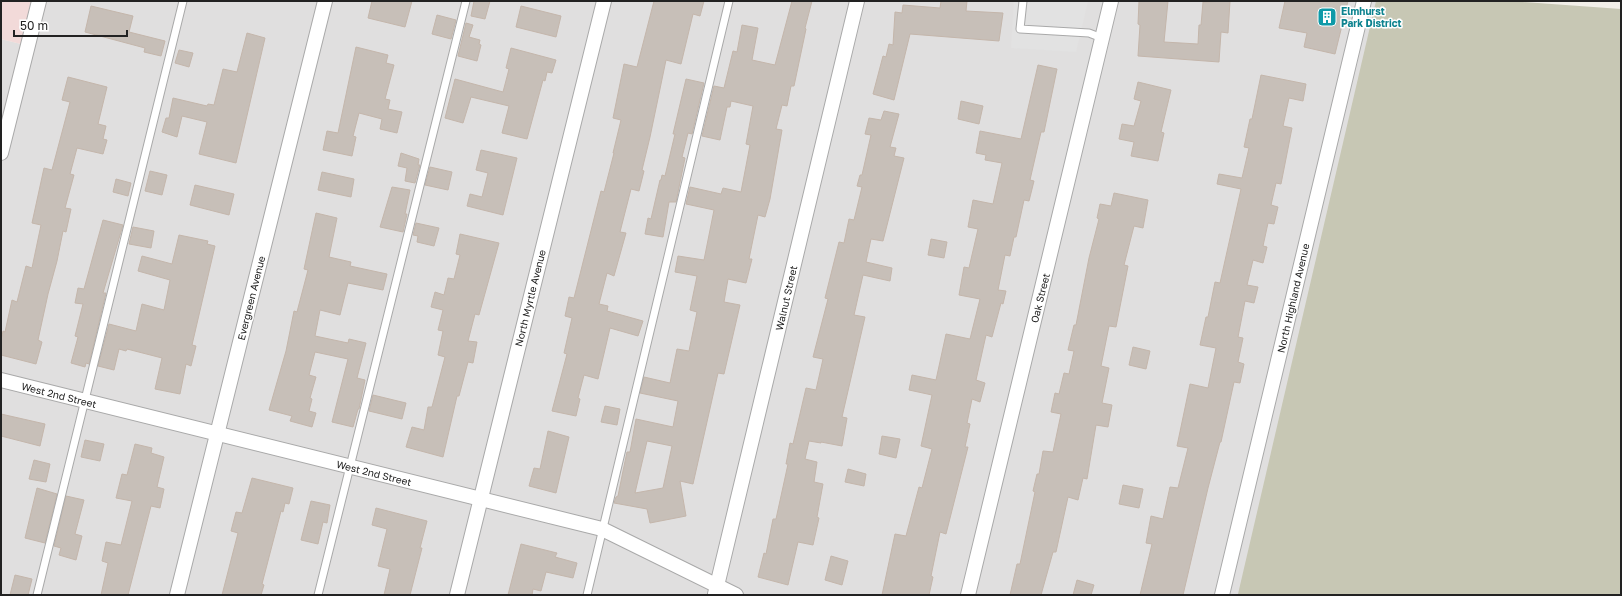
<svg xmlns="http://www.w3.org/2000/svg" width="1622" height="596" font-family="'Golos Text',sans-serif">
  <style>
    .residential { fill: #e0dfdf }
    .commercial { fill: #f2dad9 }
    .construction { fill: #c7c7b4 }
    .parking { fill: #e2e2e2 }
    .building { fill: #c7bfb8; stroke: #c4b6ab; fill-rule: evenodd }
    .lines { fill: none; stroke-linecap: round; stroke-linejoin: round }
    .service-casing { stroke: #a9a9a9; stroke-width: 9 }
    .minor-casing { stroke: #a9a9a9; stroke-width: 16 }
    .service { stroke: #fff; stroke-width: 7 }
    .minor { stroke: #fff; stroke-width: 14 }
    .labels { text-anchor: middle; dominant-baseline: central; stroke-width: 3; stroke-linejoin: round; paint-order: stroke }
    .culture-label { font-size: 10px; font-weight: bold; fill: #0d838f; stroke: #fff; text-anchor: start }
    .street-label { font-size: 10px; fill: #222; stroke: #fff }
  </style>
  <rect width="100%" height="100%" fill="#f2efe9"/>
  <polygon class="residential" points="32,1 1377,1 1239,594 1241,595 1,595 1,39 21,44"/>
  <polygon class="commercial" points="1,1 32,1 21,44 1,39"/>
  <polygon class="construction" points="1376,1 1509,1 1621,9 1621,595 1238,594"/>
  <polygon class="parking" points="1014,1 1088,1 1076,52 1011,48"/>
  <g class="building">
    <polygon points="372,1 412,1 405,27 368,18"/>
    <polygon points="474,1 490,1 485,19 471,16"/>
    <polygon points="654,1 704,1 700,16 693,14 681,64 666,60 650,137 642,170 644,171 639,191 631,189 620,232 626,233 614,276 607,273 599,304 608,306 607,311 643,321 638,336 610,328 598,379 584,375 578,398 580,399 576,416 552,411 567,354 564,353 572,318 565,316 569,297 574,298 601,191 604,192 614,153 613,153 621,120 613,118 624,64 637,67"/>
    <path d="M792,1H812L805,28L806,29L794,86H791L787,106L782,105L776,129L782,130L770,199L765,217L758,215L749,259H752L746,283L728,279L724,302L740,305L724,374L718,373L693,484L680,481L686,516L650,523L647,509L614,503L616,497L618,496L623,471L627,452H630L636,419L673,427L678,401L640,393L644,377L670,383L677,349L689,351L697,312L690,310L697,276L675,272L678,256L704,260L714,210L686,204L690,187L721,194L723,188L741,192L750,145L746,144L753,106L731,101L730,107H727L720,140L702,136L714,86L724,88L733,51L737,52L742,25L758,28L752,60L775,65ZM647,441L672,446L663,488L635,493Z"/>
    <polygon points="941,1 967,1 966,11 1003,13 999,41 910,34 894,100 873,94 883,56 886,57 889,44 893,45 895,12 902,13 903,5 940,8"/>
    <polygon points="1139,1 1168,1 1164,42 1198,44 1199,25 1201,25 1203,2 1230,1 1228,33 1221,32 1219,62 1138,56 1140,25 1138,24"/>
    <polygon points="1285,1 1348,1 1335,54 1304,47 1307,33 1279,28"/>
    <polygon points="91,6 133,16 129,32 165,41 161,56 144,52 145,48 85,32"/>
    <polygon points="521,6 561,16 556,37 516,27"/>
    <polygon points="437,15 456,20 451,39 432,34"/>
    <polygon points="466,23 473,25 469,37 480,40 479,44 481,45 477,61 458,56"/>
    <polygon points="247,33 265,38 236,163 199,154 207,122 182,116 177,137 162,132 166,118 169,118 173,98 207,106 208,104 214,105 223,69 237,72"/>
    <polygon points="356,47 388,55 386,63 394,65 385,99 390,100 388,109 402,112 397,133 380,129 382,119 359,113 353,136 356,137 352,156 323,150 327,131 338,133"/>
    <polygon points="511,48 556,60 552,73 547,72 545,81 543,80 527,139 502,133 509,106 471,97 463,123 445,118 455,79 503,92 509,69 506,68"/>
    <polygon points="179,50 193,53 189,67 175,63"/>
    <polygon points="1038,65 1057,69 1044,132 1041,132 1030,180 1034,181 1029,201 1024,200 1016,237 1014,237 1010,256 1005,255 998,290 1006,291 1003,304 1001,303 992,337 986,335 976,380 985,383 980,402 972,399 967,423 970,424 965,447 968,447 946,534 940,532 931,576 933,577 929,595 882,595 895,534 906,536 919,487 922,488 932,449 921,446 932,395 909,390 912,375 936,380 946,334 970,339 980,299 959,295 964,267 969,268 978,229 968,227 973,200 993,204 1002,163 985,160 986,155 976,153 980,131 1021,139"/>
    <polygon points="1261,75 1306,84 1303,101 1289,98 1283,126 1292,128 1281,184 1276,183 1271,205 1278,207 1274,224 1268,223 1263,246 1267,247 1263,263 1253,260 1247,285 1258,287 1254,303 1245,301 1238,337 1243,338 1238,362 1244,364 1240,383 1234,382 1221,442 1220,442 1208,488 1183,595 1140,595 1152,544 1146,543 1151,516 1163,519 1170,487 1178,488 1188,448 1177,446 1190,384 1208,388 1216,348 1200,345 1206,317 1208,317 1215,282 1220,283 1241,189 1217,184 1219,174 1242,178 1249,148 1244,147 1250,119 1252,119"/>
    <polygon points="68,77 107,87 98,124 106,126 103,139 107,140 103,154 77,148 70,174 74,175 65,208 71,209 66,232 63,231 57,261 48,294 38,340 42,342 36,364 1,355 1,340 3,331 5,332 12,300 17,302 26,266 32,268 41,225 32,223 44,168 52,170 70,102 62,100"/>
    <polygon points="686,79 704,83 692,134 688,133 682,157 685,158 676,202 669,202 663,237 645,234 648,218 651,219 660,180 661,180 662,175 665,176 675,134 673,134"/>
    <polygon points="1138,82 1171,90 1161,132 1164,133 1158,161 1131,156 1134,142 1119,139 1122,124 1134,126 1141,101 1134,99"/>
    <polygon points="961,101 983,106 979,124 958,119"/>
    <polygon points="884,111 899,114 890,147 896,148 894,156 904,158 883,241 871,239 866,262 892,268 890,281 863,275 854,315 865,317 842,417 847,418 842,446 821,442 821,443 809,441 805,459 817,462 814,482 823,484 817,517 819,518 813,545 798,542 788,585 758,577 764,553 766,554 773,519 776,519 788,464 786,464 790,443 793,444 806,388 816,390 823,359 813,357 828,299 825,298 839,242 844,243 849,219 854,220 862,187 857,186 860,175 862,175 871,135 865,134 869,118 881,120"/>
    <polygon points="481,150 517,158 503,215 467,206 470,194 482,197 488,173 476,170"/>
    <polygon points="401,153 419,159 418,165 420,165 415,183 405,181 407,168 398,166"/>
    <polygon points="430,167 452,172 448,190 425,185"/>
    <polygon points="150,171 167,175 162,195 145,191"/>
    <polygon points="322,172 354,179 351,197 318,190"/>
    <polygon points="116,179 131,183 128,196 113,192"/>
    <polygon points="195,185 234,194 229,215 190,205"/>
    <polygon points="392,187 410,190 405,214 407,214 403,232 380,227"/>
    <polygon points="1114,193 1148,200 1143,228 1134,226 1124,265 1128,266 1116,327 1109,326 1101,366 1109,368 1102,403 1112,405 1108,427 1096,425 1087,479 1083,478 1078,500 1068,497 1056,552 1053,552 1041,595 1010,595 1017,564 1020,564 1035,492 1033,491 1037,474 1039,474 1043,451 1053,452 1061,414 1051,412 1055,393 1059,394 1064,373 1069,374 1074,351 1068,350 1074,325 1076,325 1089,258 1099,219 1097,218 1100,204 1111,206"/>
    <polygon points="316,213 337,218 329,257 351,262 350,266 387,274 383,290 348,283 340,315 320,310 315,336 348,343 349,339 366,343 357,378 365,380 359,409 358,409 353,427 332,422 348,359 315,352 309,375 316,377 310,398 312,399 309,411 316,413 312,427 290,421 292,416 269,410 286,351 294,311 297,312 308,270 304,269"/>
    <polygon points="103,220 123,225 103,293 106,293 89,364 86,363 85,367 71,363 78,337 75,336 83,304 75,303 78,288 84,289"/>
    <polygon points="416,223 439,228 434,246 417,242 418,236 413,235"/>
    <polygon points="133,227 154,231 151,248 129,244"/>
    <polygon points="460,234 499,243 479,315 475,314 468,341 477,342 473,363 468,362 459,396 457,396 443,457 406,447 412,427 424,430 428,407 432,407 445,357 438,355 443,331 438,330 443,310 431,307 435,292 444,295 448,278 454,279 460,255 456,254"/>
    <polygon points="179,235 208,241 207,244 215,246 192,345 196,346 191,366 186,364 180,394 155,389 162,358 127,349 126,351 119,349 114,370 98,366 109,324 136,331 142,304 164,310 170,280 138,271 142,256 172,264"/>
    <polygon points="931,239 947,242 944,258 928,255"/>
    <polygon points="1133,347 1150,351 1146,369 1129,365"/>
    <polygon points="373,395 406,403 402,419 369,411"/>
    <polygon points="605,406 620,409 617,425 601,422"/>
    <polygon points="1,414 45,424 40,446 1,436"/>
    <polygon points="548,431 569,437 556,493 529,486 534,468 540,469"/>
    <polygon points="882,436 900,439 896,458 879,454"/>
    <polygon points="85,440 104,444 100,461 81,457"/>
    <polygon points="135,444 152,448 151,453 164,457 157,487 164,489 160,508 151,506 128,595 101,595 108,563 102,561 106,542 121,545 132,501 116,498 122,474 127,475"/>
    <polygon points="34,460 50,464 46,482 29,479"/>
    <polygon points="848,469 866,474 864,486 845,482"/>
    <polygon points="252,478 293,488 289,504 285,503 283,512 281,511 262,584 264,585 261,595 222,595 238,533 231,531 236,512 242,513"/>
    <polygon points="1123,485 1143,489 1139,508 1119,504"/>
    <polygon points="37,488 57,494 45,543 25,538"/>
    <polygon points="66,496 84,500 75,534 82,536 76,560 59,555 61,548 54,546"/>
    <polygon points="311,501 330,505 327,523 323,522 318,544 301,540"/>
    <polygon points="376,508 427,521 420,548 422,548 410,595 384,595 390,569 378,566 387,529 372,525"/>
    <polygon points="521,544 557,553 555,557 577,563 573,578 546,572 541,591 533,589 532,595 508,595"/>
    <polygon points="831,556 848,561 842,585 825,580"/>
    <polygon points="15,575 32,579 28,595 10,595"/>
    <polygon points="1077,580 1094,585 1091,595 1073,595"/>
  </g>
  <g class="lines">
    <defs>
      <g id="service">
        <polyline points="1023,1 1020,29 1089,33 1102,38"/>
        <polyline points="37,595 183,1"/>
        <polyline points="318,595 466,1"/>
        <polyline points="587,595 729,1"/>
      </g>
      <g id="minor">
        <polyline points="1,153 39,1"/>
        <polyline points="1,380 602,529 736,595"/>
        <polyline points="715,594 857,1"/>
        <polyline points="177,595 325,1"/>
        <polyline points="457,595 604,1"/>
        <polyline points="968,595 1111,1"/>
        <polyline points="1222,595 1364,1"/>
      </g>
    </defs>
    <use href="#service" class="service-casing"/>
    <use href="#minor" class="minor-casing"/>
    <use href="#service" class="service"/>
    <use href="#minor" class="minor"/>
  </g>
  <defs>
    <symbol id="building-square" viewBox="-11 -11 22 22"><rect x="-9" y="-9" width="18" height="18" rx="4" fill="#0f9aa8" stroke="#fff"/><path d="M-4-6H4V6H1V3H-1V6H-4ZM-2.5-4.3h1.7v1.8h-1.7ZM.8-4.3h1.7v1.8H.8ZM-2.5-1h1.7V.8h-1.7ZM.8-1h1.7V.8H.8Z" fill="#fff"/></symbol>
  </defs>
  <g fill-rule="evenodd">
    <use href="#building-square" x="1316" y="6" width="22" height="22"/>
  </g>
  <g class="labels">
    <g class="culture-label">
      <text x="1341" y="11">Elmhurst<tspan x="1341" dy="12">Park District</tspan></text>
    </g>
    <g class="street-label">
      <text transform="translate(251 298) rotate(-76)">Evergreen Avenue</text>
      <text transform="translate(530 298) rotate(-76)">North Myrtle Avenue</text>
      <text transform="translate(786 298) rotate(-77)">Walnut Street</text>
      <text transform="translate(1040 298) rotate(-76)">Oak Street</text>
      <text transform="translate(1293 298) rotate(-77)">North Highland Avenue</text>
      <text transform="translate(59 395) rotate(14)">West 2nd Street</text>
      <text transform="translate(374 473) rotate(14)">West 2nd Street</text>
    </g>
  </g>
  <rect width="1622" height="596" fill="none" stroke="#222222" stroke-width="4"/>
  <path d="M14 30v6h113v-6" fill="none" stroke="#222222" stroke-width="2"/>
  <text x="20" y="30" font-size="12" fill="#222222" stroke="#ffffff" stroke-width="3" paint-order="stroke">50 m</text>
</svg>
